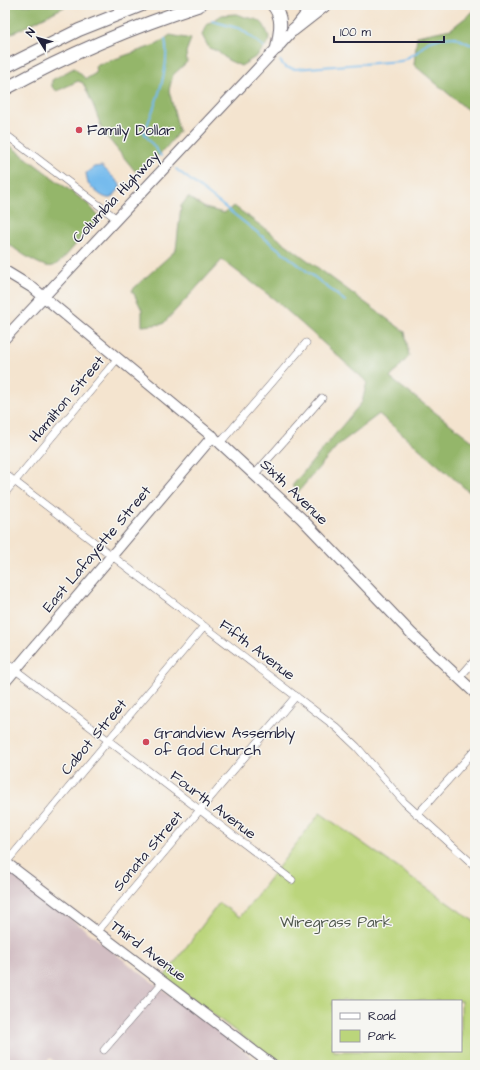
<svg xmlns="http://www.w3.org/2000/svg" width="480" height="1070" font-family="'Architects Daughter',sans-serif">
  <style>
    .industrial { fill: #d2bec3 }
    .green { fill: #bbd57b; stroke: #6e7c5b; fill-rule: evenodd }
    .forest { fill: #94b66b; stroke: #5b6c53 }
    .water { fill: #76bbed; stroke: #4c6e94 }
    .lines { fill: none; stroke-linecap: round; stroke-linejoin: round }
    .stream { stroke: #76bbed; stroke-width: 2 }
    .street-casing { stroke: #6c666f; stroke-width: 8 }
    .secondary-casing { stroke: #6c666f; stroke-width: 12 }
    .primary-casing { stroke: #6c666f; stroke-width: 14 }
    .street { stroke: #fff; stroke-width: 7 }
    .secondary { stroke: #fff; stroke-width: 10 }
    .primary { stroke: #fff; stroke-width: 12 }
    .poi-dot { fill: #d1495b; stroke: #f6f6f2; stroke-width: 1.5 }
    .labels { text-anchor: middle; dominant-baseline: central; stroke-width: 3; stroke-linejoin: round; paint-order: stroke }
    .poi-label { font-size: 15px; fill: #22223b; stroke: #f6f6f2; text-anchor: start }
    .street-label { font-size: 15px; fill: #22223b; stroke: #f6f6f2 }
    .park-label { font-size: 15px; fill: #50584e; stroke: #f6f6f2 }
  </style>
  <rect width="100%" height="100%" fill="#f6f6f2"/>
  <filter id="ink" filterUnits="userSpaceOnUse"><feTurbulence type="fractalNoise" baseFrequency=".025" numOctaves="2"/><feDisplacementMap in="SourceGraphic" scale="8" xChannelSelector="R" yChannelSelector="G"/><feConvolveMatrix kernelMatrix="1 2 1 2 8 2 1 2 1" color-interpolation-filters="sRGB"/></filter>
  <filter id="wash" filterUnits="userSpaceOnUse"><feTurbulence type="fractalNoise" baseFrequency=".012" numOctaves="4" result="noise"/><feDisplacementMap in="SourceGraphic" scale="16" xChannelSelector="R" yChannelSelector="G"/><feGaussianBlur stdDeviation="0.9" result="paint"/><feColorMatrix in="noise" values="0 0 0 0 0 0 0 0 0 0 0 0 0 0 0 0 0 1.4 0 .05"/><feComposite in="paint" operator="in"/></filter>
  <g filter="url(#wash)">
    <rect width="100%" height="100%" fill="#f4e4cf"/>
    <polygon class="industrial" points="9,870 130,965 262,1065 59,1065 50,1058 44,1065 5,1065 5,871"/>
    <path class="green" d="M320,813L475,922V1065H280L164,977L219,903L240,917ZM333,1001H461V1051H333Z"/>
    <g class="forest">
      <polygon points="5,5 68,5 5,37"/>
      <polygon points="475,10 475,116 414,65 417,36 451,29"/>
      <path d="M236,14C259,23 261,13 270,40L257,56L241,66L228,60L217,51L209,48L202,35L206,25L222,15Z"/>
      <path d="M170,35L191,39L186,52L187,62L173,75L169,90L179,131C168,147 156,159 141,171H135L103,132L94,107L83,83L78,81L57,91L52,87V80L74,68L86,79L96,73L95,66L158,44Z"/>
      <path d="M5,142L88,204L100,218C97,221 94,223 91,226C82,235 64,262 53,266C43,270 13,248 5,241Z"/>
      <polygon points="188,197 205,208 224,213 234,206 405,332 409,356 390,378 475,443 475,497 379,414 338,445 298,492 292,486 362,402 367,382 274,299 222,260 163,324 142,326 142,310 132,290 176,250 181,206"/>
    </g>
    <path class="water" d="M102,166L120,184V188L112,198C103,200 95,190 88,184L86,173L94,167Z"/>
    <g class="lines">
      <g class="stream">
        <polyline points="212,21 241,29 264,47"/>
        <polyline points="280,61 285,67 295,69 401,61 416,53 428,42 441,38 455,37 469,44 475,45"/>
        <path d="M161,156L144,133C155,106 171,67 165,39"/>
        <polyline points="176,169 345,301"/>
      </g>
    </g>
  </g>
  <g filter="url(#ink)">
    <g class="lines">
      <defs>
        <g id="street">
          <polyline points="5,134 117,219"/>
          <polyline points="220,443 306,343"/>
          <polyline points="5,474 336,727 357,747 404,802 475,866"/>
          <polyline points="254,475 322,398"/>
          <polyline points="5,493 118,358"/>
          <polyline points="5,662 292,880"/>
          <polyline points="459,678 475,660"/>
          <polyline points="417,815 475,750"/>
          <polyline points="5,864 204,626"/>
          <polyline points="97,932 296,696"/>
          <polyline points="104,1050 163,982"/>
        </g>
        <g id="secondary">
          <polyline points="5,271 33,288 220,443 301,518 412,634 475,693"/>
          <polyline points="5,338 277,48 293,30 313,5"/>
          <polyline points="5,682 213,436"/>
          <polyline points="5,862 272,1065"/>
        </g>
        <g id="primary">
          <path d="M273,5C284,18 280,32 277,48"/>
          <polyline points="293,30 325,5"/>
          <polyline points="5,67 79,30 142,5"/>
          <path d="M5,89C67,55 132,27 200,5"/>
        </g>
      </defs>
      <use href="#street" class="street-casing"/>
      <use href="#secondary" class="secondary-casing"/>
      <use href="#primary" class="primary-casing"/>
      <use href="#street" class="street"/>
      <use href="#secondary" class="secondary"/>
      <use href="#primary" class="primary"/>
    </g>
  </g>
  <g class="poi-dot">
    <circle cx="79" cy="130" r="4"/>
    <circle cx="146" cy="742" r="4"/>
  </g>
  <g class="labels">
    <g class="poi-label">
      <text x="87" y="130">Family Dollar</text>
      <text x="154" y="733">Grandview Assembly<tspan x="154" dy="17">of God Church</tspan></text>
    </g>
    <g class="street-label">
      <text transform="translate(116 197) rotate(-47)">Columbia Highway</text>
      <text transform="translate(67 399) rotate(-50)">Hamilton Street</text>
      <text transform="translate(294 492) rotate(44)">Sixth Avenue</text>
      <text transform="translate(97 549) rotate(-50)">East Lafayette Street</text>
      <text transform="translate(257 650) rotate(37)">Fifth Avenue</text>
      <text transform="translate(94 737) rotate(-50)">Cabot Street</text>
      <text transform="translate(213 805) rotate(37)">Fourth Avenue</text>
      <text transform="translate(148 851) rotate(-50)">Sonata Street</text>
      <text transform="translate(148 951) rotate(37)">Third Avenue</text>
    </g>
    <g class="park-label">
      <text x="336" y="922">Wiregrass Park</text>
    </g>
  </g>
  <rect width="480" height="1070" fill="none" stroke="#f6f6f2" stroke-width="20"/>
  <rect x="332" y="1000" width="130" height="52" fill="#f6f6f2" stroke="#a1a1a9"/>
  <rect x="340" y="1013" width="20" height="6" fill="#ffffff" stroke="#a1a1a9"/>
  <text x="368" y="1020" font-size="12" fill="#22223b">Road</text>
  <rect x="340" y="1030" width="20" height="12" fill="#bbd57b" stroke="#a1a1a9"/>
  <text x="368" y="1040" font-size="12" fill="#22223b">Park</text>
  <g transform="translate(38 38) rotate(307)" stroke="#f6f6f2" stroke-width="3" paint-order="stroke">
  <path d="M0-3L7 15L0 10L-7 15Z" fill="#22223b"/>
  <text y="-6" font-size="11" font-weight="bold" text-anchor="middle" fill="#22223b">N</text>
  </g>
  <path d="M334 36v6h110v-6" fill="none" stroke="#22223b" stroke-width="2"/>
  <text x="340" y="36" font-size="12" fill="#22223b" stroke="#f6f6f2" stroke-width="3" paint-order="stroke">100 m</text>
</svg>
